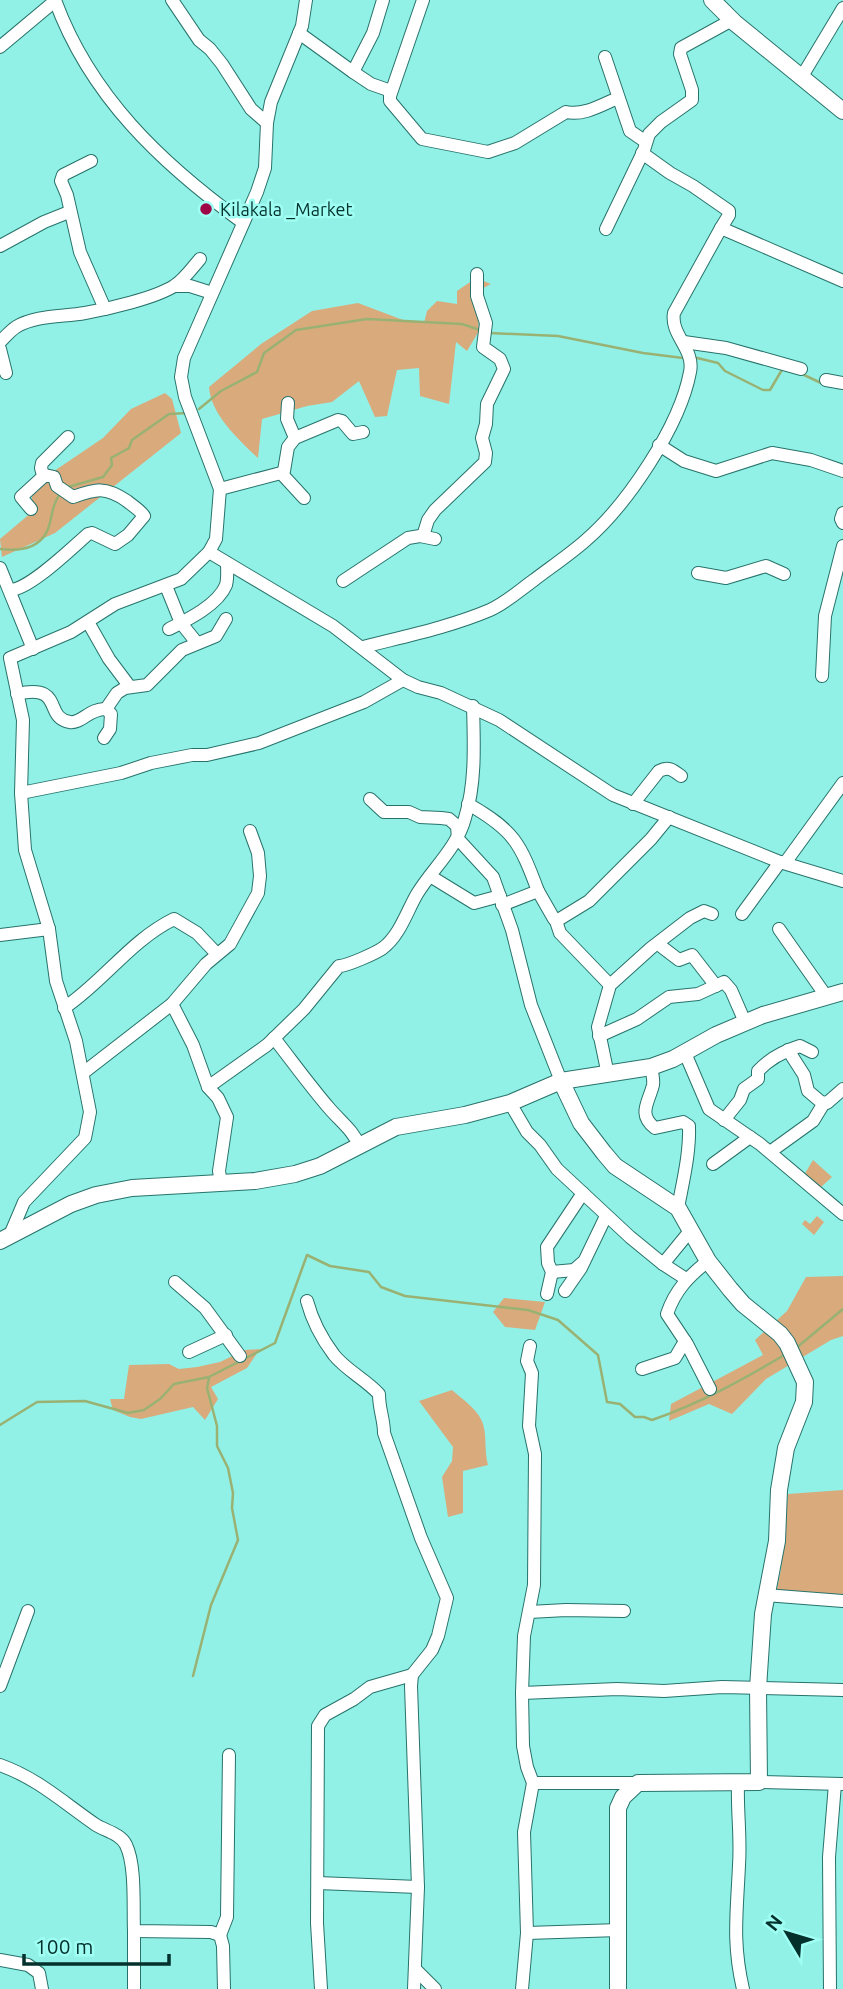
<svg xmlns="http://www.w3.org/2000/svg" width="843" height="1989" font-family="Ubuntu,sans-serif">
  <style>
    .green { fill: #d9aa7c }
    .lines { fill: none; stroke-linecap: round; stroke-linejoin: round }
    .stream { stroke: #99b273; stroke-width: 2.5 }
    .street-casing { stroke: #27736b; stroke-width: 14 }
    .secondary-casing { stroke: #27736b; stroke-width: 18 }
    .street { stroke: #fff; stroke-width: 12 }
    .secondary { stroke: #fff; stroke-width: 16 }
    .poi-dot { fill: #9f0447; stroke: #9ffff3; stroke-width: 2.5 }
    .labels { text-anchor: middle; dominant-baseline: central; stroke-width: 5; stroke-linejoin: round; paint-order: stroke }
    .poi-label { font-size: 18px; fill: #05312d; stroke: #9ffff3; text-anchor: start }
  </style>
  <rect width="100%" height="100%" fill="#92f1e6"/>
  <g class="green">
    <path d="M476,278L491,284L476,292L479,331L467,351L456,342L449,404L420,396L419,368L397,370L387,416L375,417L359,381L332,402L307,406L262,419L258,458C239,440 211,415 209,387L261,344L312,311L358,303L403,320L424,323L427,311L437,301L457,304V291Z"/>
    <polygon points="165,393 172,399 181,433 55,533 2,557 0,539 32,512 32,486 103,438 131,409"/>
    <polygon points="813,1160 832,1177 821,1187 804,1175"/>
    <polygon points="817,1216 824,1222 814,1235 802,1224 805,1220 810,1224"/>
    <polygon points="843,1276 843,1336 831,1340 766,1379 732,1414 709,1404 669,1421 671,1404 763,1355 755,1340 787,1311 806,1277"/>
    <polygon points="504,1298 545,1302 535,1330 505,1327 493,1312"/>
    <polygon points="260,1349 247,1368 211,1387 218,1399 205,1420 193,1407 141,1419 130,1417 113,1410 110,1399 124,1399 129,1365 169,1364 179,1369 197,1367 220,1362 245,1350"/>
    <path d="M452,1390C462,1399 479,1410 483,1424C487,1437 484,1451 488,1465L463,1471V1513L448,1517L442,1477L452,1461L453,1447L419,1401Z"/>
    <polygon points="843,1490 843,1598 776,1594 781,1569 788,1494"/>
  </g>
  <g class="lines">
    <g class="stream">
      <polyline points="490,333 558,336 643,353 683,358"/>
      <polyline points="693,357 718,363 725,371 763,390 770,390 783,368"/>
      <polyline points="802,374 821,383"/>
      <polyline points="199,409 221,391 257,372 264,353 296,330 367,319 462,324 480,330"/>
      <polyline points="68,487 103,477 112,465 111,458 129,448 132,440 169,414 187,413"/>
      <path d="M0,549C16,551 35,550 45,535C53,523 50,506 60,494"/>
      <polyline points="795,1349 843,1309"/>
      <path d="M0,1425L37,1402L85,1401L128,1413L144,1410L160,1399L174,1384L209,1377L275,1343L307,1255L330,1266L369,1272L381,1287L405,1296L528,1310L558,1320L598,1355L607,1402L620,1404L635,1417H644L652,1420C699,1404 744,1379 786,1354"/>
      <polyline points="193,1676 211,1605 238,1540 232,1508 233,1493 228,1468 217,1446 217,1426 207,1388 209,1378"/>
    </g>
    <defs>
      <g id="street">
        <path d="M55,0C90,96 161,163 242,222"/>
        <polyline points="172,0 199,40 210,49 222,64 251,109 267,123"/>
        <polyline points="383,0 373,33 353,72 371,84 391,91"/>
        <path d="M423,0L390,96V101L422,139L488,152L515,143L566,112C584,116 601,105 618,98"/>
        <polyline points="299,33 353,72"/>
        <polyline points="0,47 55,1"/>
        <polyline points="605,57 630,131 646,142"/>
        <polyline points="801,78 843,8"/>
        <polyline points="642,153 670,173 693,186 729,211 729,215 721,228 843,281"/>
        <polyline points="91,161 63,175 61,181 67,195 80,252 105,309"/>
        <polyline points="606,229 644,150 649,134 661,122 692,100 692,90 680,54 681,48 732,20"/>
        <polyline points="0,246 44,222 69,212"/>
        <polyline points="175,286 190,286 212,293"/>
        <path d="M0,342C5,337 10,331 16,327C36,315 63,317 85,313C108,309 155,298 174,286C184,280 192,268 200,259"/>
        <polyline points="684,342 726,348 801,369"/>
        <polyline points="0,349 6,373"/>
        <polyline points="826,380 843,383"/>
        <polyline points="288,403 287,419 295,438"/>
        <polyline points="659,445 684,461 716,471 772,453 811,460 843,471"/>
        <polyline points="281,473 304,498"/>
        <polyline points="43,475 41,468 42,463 68,437"/>
        <polyline points="220,489 281,473 284,471 288,447 295,438 338,420 342,421 353,434 363,432"/>
        <polyline points="843,513 841,519 843,523"/>
        <polyline points="423,536 428,520 435,510 485,462 486,453 482,438 486,424 487,404 504,369 500,359 483,347 486,323 477,296 477,274"/>
        <polyline points="209,552 333,626 403,680 418,687 441,693 499,720 613,795 780,862 843,881"/>
        <polyline points="0,568 33,649"/>
        <polyline points="698,573 726,578 766,566 784,574"/>
        <polyline points="343,581 408,538 420,536 435,539"/>
        <polyline points="166,586 181,623 197,643"/>
        <path d="M10,590C29,590 72,548 88,534L92,533L115,544L128,535L144,516C140,510 133,506 127,501C105,486 96,489 73,497L57,486L54,477L45,475L21,497L31,509"/>
        <polyline points="88,622 109,659 130,687"/>
        <path d="M169,629C187,620 218,605 226,585C228,578 227,570 227,563"/>
        <path d="M363,647C406,636 450,627 490,610C506,603 520,590 534,580C551,567 569,555 585,541C627,505 680,426 690,372C695,349 670,335 674,313L721,228"/>
        <polyline points="822,676 825,616 843,546"/>
        <path d="M17,694C65,683 43,718 70,722C81,724 90,708 106,709L111,714L110,729L104,738"/>
        <polyline points="106,709 117,693 125,688 147,685 182,650 216,636 226,619"/>
        <polyline points="21,793 121,773 151,763 192,755 207,755 259,743 364,702 403,680"/>
        <polyline points="370,799 384,812 409,812 420,817 441,818 449,819 457,826 458,839 493,877 512,930 531,1005 561,1081"/>
        <path d="M468,804C514,830 520,843 538,891"/>
        <path d="M633,804L659,771C669,766 673,770 681,776"/>
        <polyline points="785,863 843,783"/>
        <polyline points="430,876 474,903 500,896"/>
        <polyline points="502,905 538,891 554,919 558,920 589,901 651,839 669,817"/>
        <polyline points="742,914 780,862"/>
        <polyline points="556,921 560,933 610,985"/>
        <polyline points="779,929 826,996"/>
        <polyline points="0,935 49,929"/>
        <polyline points="658,944 679,960 692,955 716,986"/>
        <polyline points="172,1004 193,1045 208,1087 218,1098 227,1117 219,1171 221,1183"/>
        <path d="M64,1008C103,982 131,940 174,919L197,933L217,954"/>
        <polyline points="599,1036 637,1019 669,997 698,994 724,982 731,990 745,1022"/>
        <path d="M274,1038C292,1061 310,1086 329,1108C341,1122 353,1130 360,1147"/>
        <polyline points="788,1050 804,1075 808,1091 821,1102 827,1103 843,1089"/>
        <polyline points="685,1053 709,1109 760,1144 843,1214"/>
        <path d="M651,1067C652,1073 654,1079 653,1085C649,1102 637,1114 655,1128L683,1122L689,1126C690,1153 683,1181 678,1208"/>
        <polyline points="83,1073 172,1004 206,964 230,944 258,893 260,876 258,853 250,831"/>
        <polyline points="608,1075 598,1027 610,985 651,948 690,918 704,911 712,914"/>
        <path d="M208,1087L267,1045L304,1009L339,966C347,966 376,953 383,948C400,935 407,911 417,894C433,868 457,848 465,818C476,783 474,743 473,706"/>
        <polyline points="510,1103 527,1132 540,1145 557,1169 630,1237 663,1264 686,1279"/>
        <path d="M724,1120L740,1100L744,1089L758,1079V1071C769,1059 784,1051 800,1046L812,1052"/>
        <polyline points="770,1152 813,1121 824,1103"/>
        <polyline points="713,1164 750,1137"/>
        <polyline points="10,1235 24,1202 85,1138 90,1112 76,1041 56,981 49,929 25,850 21,793 23,720 10,658 71,632 115,604 181,579 209,552 216,539 220,489 185,397 181,377 184,358 257,192 265,168 267,123 271,102 302,26 306,0"/>
        <path d="M708,1261C689,1276 675,1290 667,1314L687,1344L710,1389"/>
        <polyline points="663,1264 690,1231"/>
        <polyline points="552,1272 574,1270 582,1263"/>
        <polyline points="175,1282 205,1308 240,1356"/>
        <polyline points="565,1291 581,1268 606,1216"/>
        <polyline points="547,1294 552,1272 548,1263 547,1247 583,1193"/>
        <path d="M307,1301C312,1320 322,1339 334,1355C346,1370 365,1379 379,1394C379,1410 384,1419 384,1433L421,1538L447,1598L438,1636L432,1650L412,1675L411,1686L418,1887L414,1989"/>
        <polyline points="189,1352 226,1335"/>
        <polyline points="642,1369 675,1358 685,1341"/>
        <polyline points="765,1595 843,1601"/>
        <polyline points="529,1612 566,1610 624,1611"/>
        <polyline points="0,1686 28,1611"/>
        <polyline points="522,1693 617,1689 664,1691 722,1687 843,1690"/>
        <path d="M0,1765C37,1778 64,1803 96,1825C106,1831 121,1834 126,1845C136,1865 133,1908 134,1931L211,1932L220,1935L223,1946L224,1989"/>
        <polyline points="759,1782 842,1784"/>
        <polyline points="533,1783 638,1783"/>
        <path d="M738,1784C737,1811 741,1838 739,1865C737,1912 732,1942 743,1989"/>
        <polyline points="318,1883 418,1887"/>
        <polyline points="134,1931 134,1989"/>
        <polyline points="527,1933 619,1930"/>
        <polyline points="220,1935 227,1917 229,1755"/>
        <polyline points="0,1960 28,1965 39,1973 42,1989"/>
        <polyline points="416,1970 435,1989"/>
        <polyline points="321,1989 317,1923 318,1726 325,1715 354,1699 370,1687 412,1675"/>
        <polyline points="522,1989 527,1933 524,1832 533,1783 527,1767 523,1746 522,1693 524,1636 534,1585 535,1454 529,1426 532,1373 527,1361 530,1346"/>
        <polyline points="830,1989 829,1857 835,1784"/>
      </g>
      <g id="secondary">
        <polyline points="712,0 735,23 843,111"/>
        <polyline points="561,1081 581,1123 604,1153 615,1166 678,1208 708,1261 730,1289 743,1304 780,1334 787,1343 805,1382 804,1402 786,1448 779,1490 777,1541 763,1614 758,1688 759,1782 638,1783 623,1797 618,1808 618,1989"/>
        <polyline points="0,1241 71,1204 96,1195 132,1188 255,1181 295,1174 320,1166 396,1127 465,1115 510,1103 561,1081 651,1067 673,1059 716,1035 763,1015 843,992"/>
      </g>
    </defs>
    <use href="#street" class="street-casing"/>
    <use href="#secondary" class="secondary-casing"/>
    <use href="#street" class="street"/>
    <use href="#secondary" class="secondary"/>
  </g>
  <circle class="poi-dot" cx="206" cy="209" r="7"/>
  <g class="labels">
    <g class="poi-label">
      <text x="220" y="209">Kilakala _Market</text>
    </g>
  </g>
  <g transform="translate(787 1933) rotate(308)" stroke="#9ffff3" stroke-width="5" paint-order="stroke">
  <path d="M0-5L12 26L0 18L-12 26Z" fill="#05312d"/>
  <text y="-10" font-size="19" font-weight="bold" text-anchor="middle" fill="#05312d">N</text>
  </g>
  <path d="M24 1954v10h145v-10" fill="none" stroke="#05312d" stroke-width="3.5"/>
  <text x="35" y="1954" font-size="21" fill="#05312d" stroke="#9ffff3" stroke-width="5" paint-order="stroke">100 m</text>
</svg>
